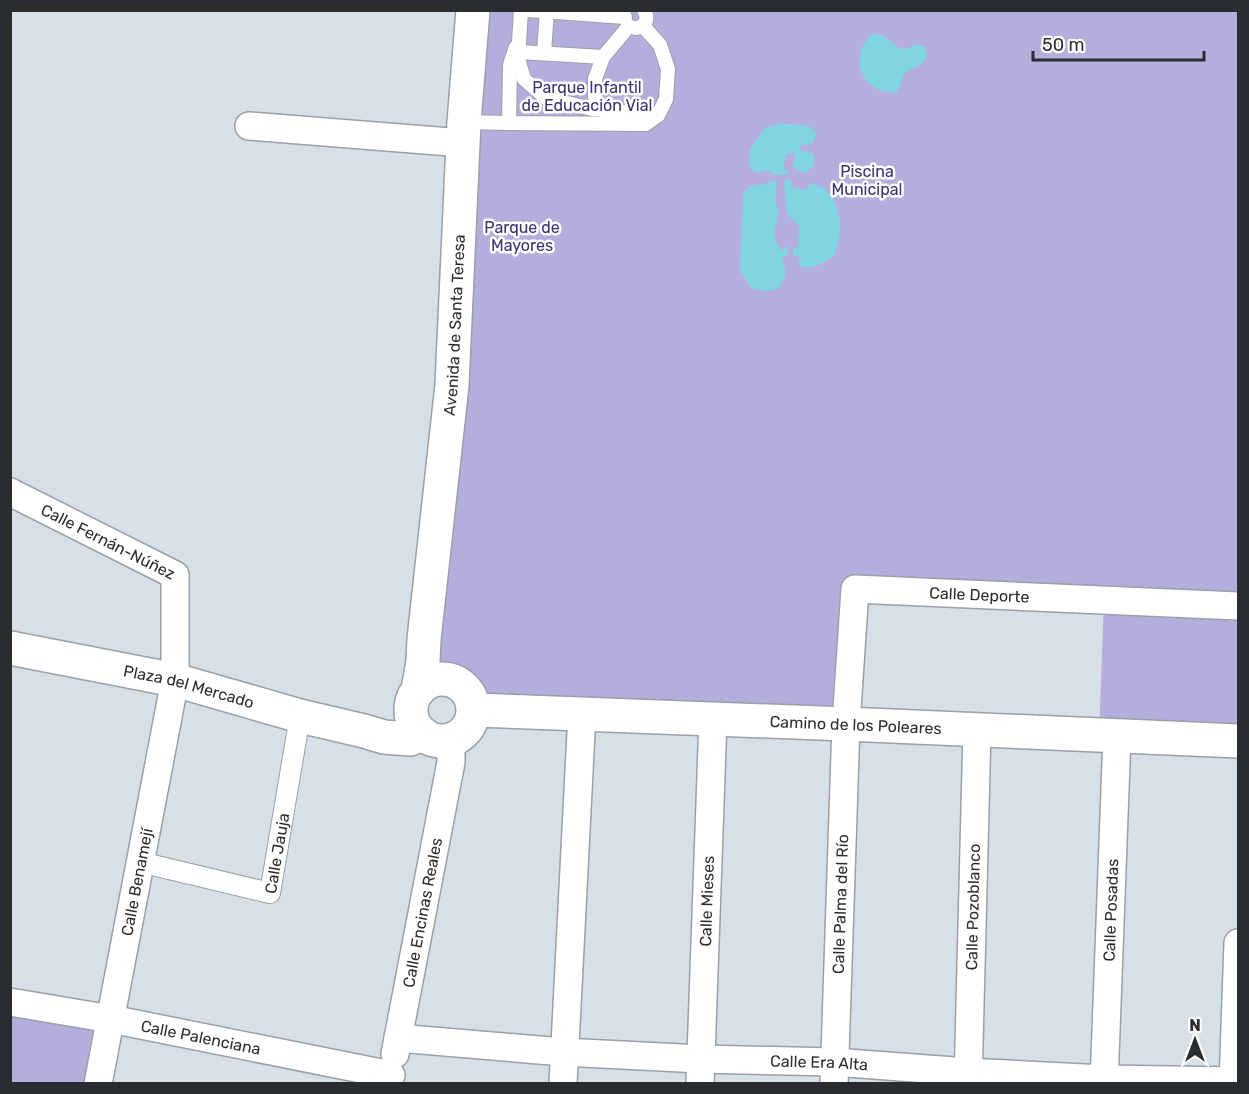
<svg xmlns="http://www.w3.org/2000/svg" width="1249" height="1094" font-family="Rubik,sans-serif">
  <style>
    .green { fill: #b3aedc }
    .water { fill: #81d4e2 }
    .lines { fill: none; stroke-linecap: round; stroke-linejoin: round }
    .service-casing { stroke: #99a0a8; stroke-width: 16 }
    .pedestrian-casing { stroke: #99a0a8; stroke-width: 22 }
    .minor-casing { stroke: #99a0a8; stroke-width: 30 }
    .tertiary-casing { stroke: #99a0a8; stroke-width: 36 }
    .service { stroke: #fff; stroke-width: 14 }
    .pedestrian { stroke: #fff; stroke-width: 20 }
    .minor { stroke: #fff; stroke-width: 27 }
    .tertiary { stroke: #fff; stroke-width: 33 }
    .labels { text-anchor: middle; dominant-baseline: central; stroke-width: 5; stroke-linejoin: round; paint-order: stroke }
    .park-label { font-size: 16px; fill: #3d2e72; stroke: #fff }
    .street-label { font-size: 16px; fill: #2a2d30; stroke: #fff }
  </style>
  <rect width="100%" height="100%" fill="#d7dfe7"/>
  <g class="green">
    <path d="M476,11H1238V741L1099,735L1104,600L856,589L846,724L471,697C461,681 450,675 430,681Z"/>
    <polygon points="10,1002 111,1019 98,1083 11,1083"/>
  </g>
  <g class="water">
    <path d="M873,33C876,34 880,34 883,36C899,44 896,56 917,44L925,47L927,56L923,63L904,73L900,86L896,93C861,93 847,56 873,33Z"/>
    <polygon points="780,123 809,126 817,133 812,144 800,145 801,152 809,151 815,156 813,167 804,173 792,166 795,159 794,152 786,155 783,165 789,174 773,175 768,170 757,173 749,166 750,149 765,128"/>
    <path d="M790,179L792,187L803,190L808,188L810,183C832,186 842,212 840,232C839,240 836,248 834,256C822,263 811,272 798,265L800,260L799,256H793V248L799,247L798,235L800,227L787,214L784,181Z"/>
    <path d="M770,181H777L775,202L779,212L774,232L777,245L781,250L789,246L787,256L782,257C786,275 789,272 778,289L765,291L751,288L740,270L743,194C750,185 755,183 766,185Z"/>
  </g>
  <g class="lines">
    <defs>
      <g id="service">
        <polyline points="521,10 518,59 524,79 546,98 592,109 658,115 666,99 668,69 660,45 643,26"/>
        <polyline points="528,10 625,17"/>
        <path d="M636,28C646,27 649,18 644,10"/>
        <polyline points="516,47 510,65 509,123 646,124 658,115"/>
        <polyline points="519,52 603,57"/>
        <polyline points="544,53 547,10"/>
        <polyline points="603,110 595,97 595,79 603,57 629,26"/>
        <polyline points="464,122 509,123"/>
      </g>
      <g id="pedestrian">
        <path id="s1" d="M140,862L270,893L300,716"/>
      </g>
      <g id="minor">
        <polyline points="249,126 463,143"/>
        <path id="s2" d="M10,492L175,575V680L98,1084"/>
        <path id="s3" d="M10,1002L111,1019L391,1075"/>
        <path id="s4" d="M398,1038L563,1052L701,1059L834,1062L968,1072L1104,1079L1238,1081"/>
        <path id="s5" d="M395,1054L451,762V749L449,740"/>
        <polyline points="563,1084 582,713"/>
        <path id="s6" d="M700,1084L713,719"/>
        <path id="s7" d="M834,1084L846,724L855,589L1238,606"/>
        <path id="s8" d="M968,1084L977,730"/>
        <path id="s9" d="M1104,1084L1117,736"/>
        <polyline points="1233,1084 1238,943"/>
      </g>
      <g id="tertiary">
        <path id="s10" d="M10,648L175,680L300,716L364,731L384,737L410,739L423,734"/>
        <circle cx="442" cy="710" r="31"/>
        <path id="s11" d="M418,691L423,661L424,639L452,385L464,122L473,10"/>
        <path id="s12" d="M474,710L846,724L1238,741"/>
      </g>
    </defs>
    <use href="#service" class="service-casing"/>
    <use href="#pedestrian" class="pedestrian-casing"/>
    <use href="#minor" class="minor-casing"/>
    <use href="#tertiary" class="tertiary-casing"/>
    <use href="#service" class="service"/>
    <use href="#pedestrian" class="pedestrian"/>
    <use href="#minor" class="minor"/>
    <use href="#tertiary" class="tertiary"/>
  </g>
  <g class="labels">
    <g class="park-label">
      <text x="587" y="87">Parque Infantil<tspan x="587" dy="18">de Educación Vial</tspan></text>
      <text x="867" y="171">Piscina<tspan x="867" dy="18">Municipal</tspan></text>
      <text x="522" y="227">Parque de<tspan x="522" dy="18">Mayores</tspan></text>
    </g>
    <g class="street-label">
      <text stroke="none"><textPath href="#s11" startOffset="368">Avenida de Santa Teresa</textPath></text>
      <text stroke="none"><textPath href="#s2" startOffset="110">Calle Fernán-Núñez</textPath></text>
      <text stroke="none"><textPath href="#s7" startOffset="620">Calle Deporte</textPath></text>
      <text stroke="none"><textPath href="#s10" startOffset="183">Plaza del Mercado</textPath></text>
      <text stroke="none"><textPath href="#s12" startOffset="382">Camino de los Poleares</textPath></text>
      <text stroke="none"><textPath href="#s1" startOffset="174">Calle Jauja</textPath></text>
      <text transform="translate(137 882) rotate(-79)">Calle Benamejí</text>
      <text stroke="none"><textPath href="#s6" startOffset="183">Calle Mieses</textPath></text>
      <text stroke="none"><textPath href="#s7" startOffset="180">Calle Palma del Río</textPath></text>
      <text stroke="none"><textPath href="#s8" startOffset="177">Calle Pozoblanco</textPath></text>
      <text stroke="none"><textPath href="#s9" startOffset="174">Calle Posadas</textPath></text>
      <text stroke="none"><textPath href="#s5" startOffset="144">Calle Encinas Reales</textPath></text>
      <text stroke="none"><textPath href="#s3" startOffset="194">Calle Palenciana</textPath></text>
      <text stroke="none"><textPath href="#s4" startOffset="422">Calle Era Alta</textPath></text>
    </g>
  </g>
  <rect width="1249" height="1094" fill="none" stroke="#2a2d30" stroke-width="24"/>
  <g transform="translate(1195 1040)" stroke="#ffffff" stroke-width="4.5" paint-order="stroke">
  <path d="M0-4.5L10 22L0 15L-10 22Z" fill="#2a2d30"/>
  <text y="-9" font-size="16" font-weight="bold" text-anchor="middle" fill="#2a2d30">N</text>
  </g>
  <path d="M1033 51v9h171v-9" fill="none" stroke="#2a2d30" stroke-width="3"/>
  <text x="1042" y="51" font-size="18" fill="#2a2d30" stroke="#ffffff" stroke-width="4.5" paint-order="stroke">50 m</text>
</svg>
